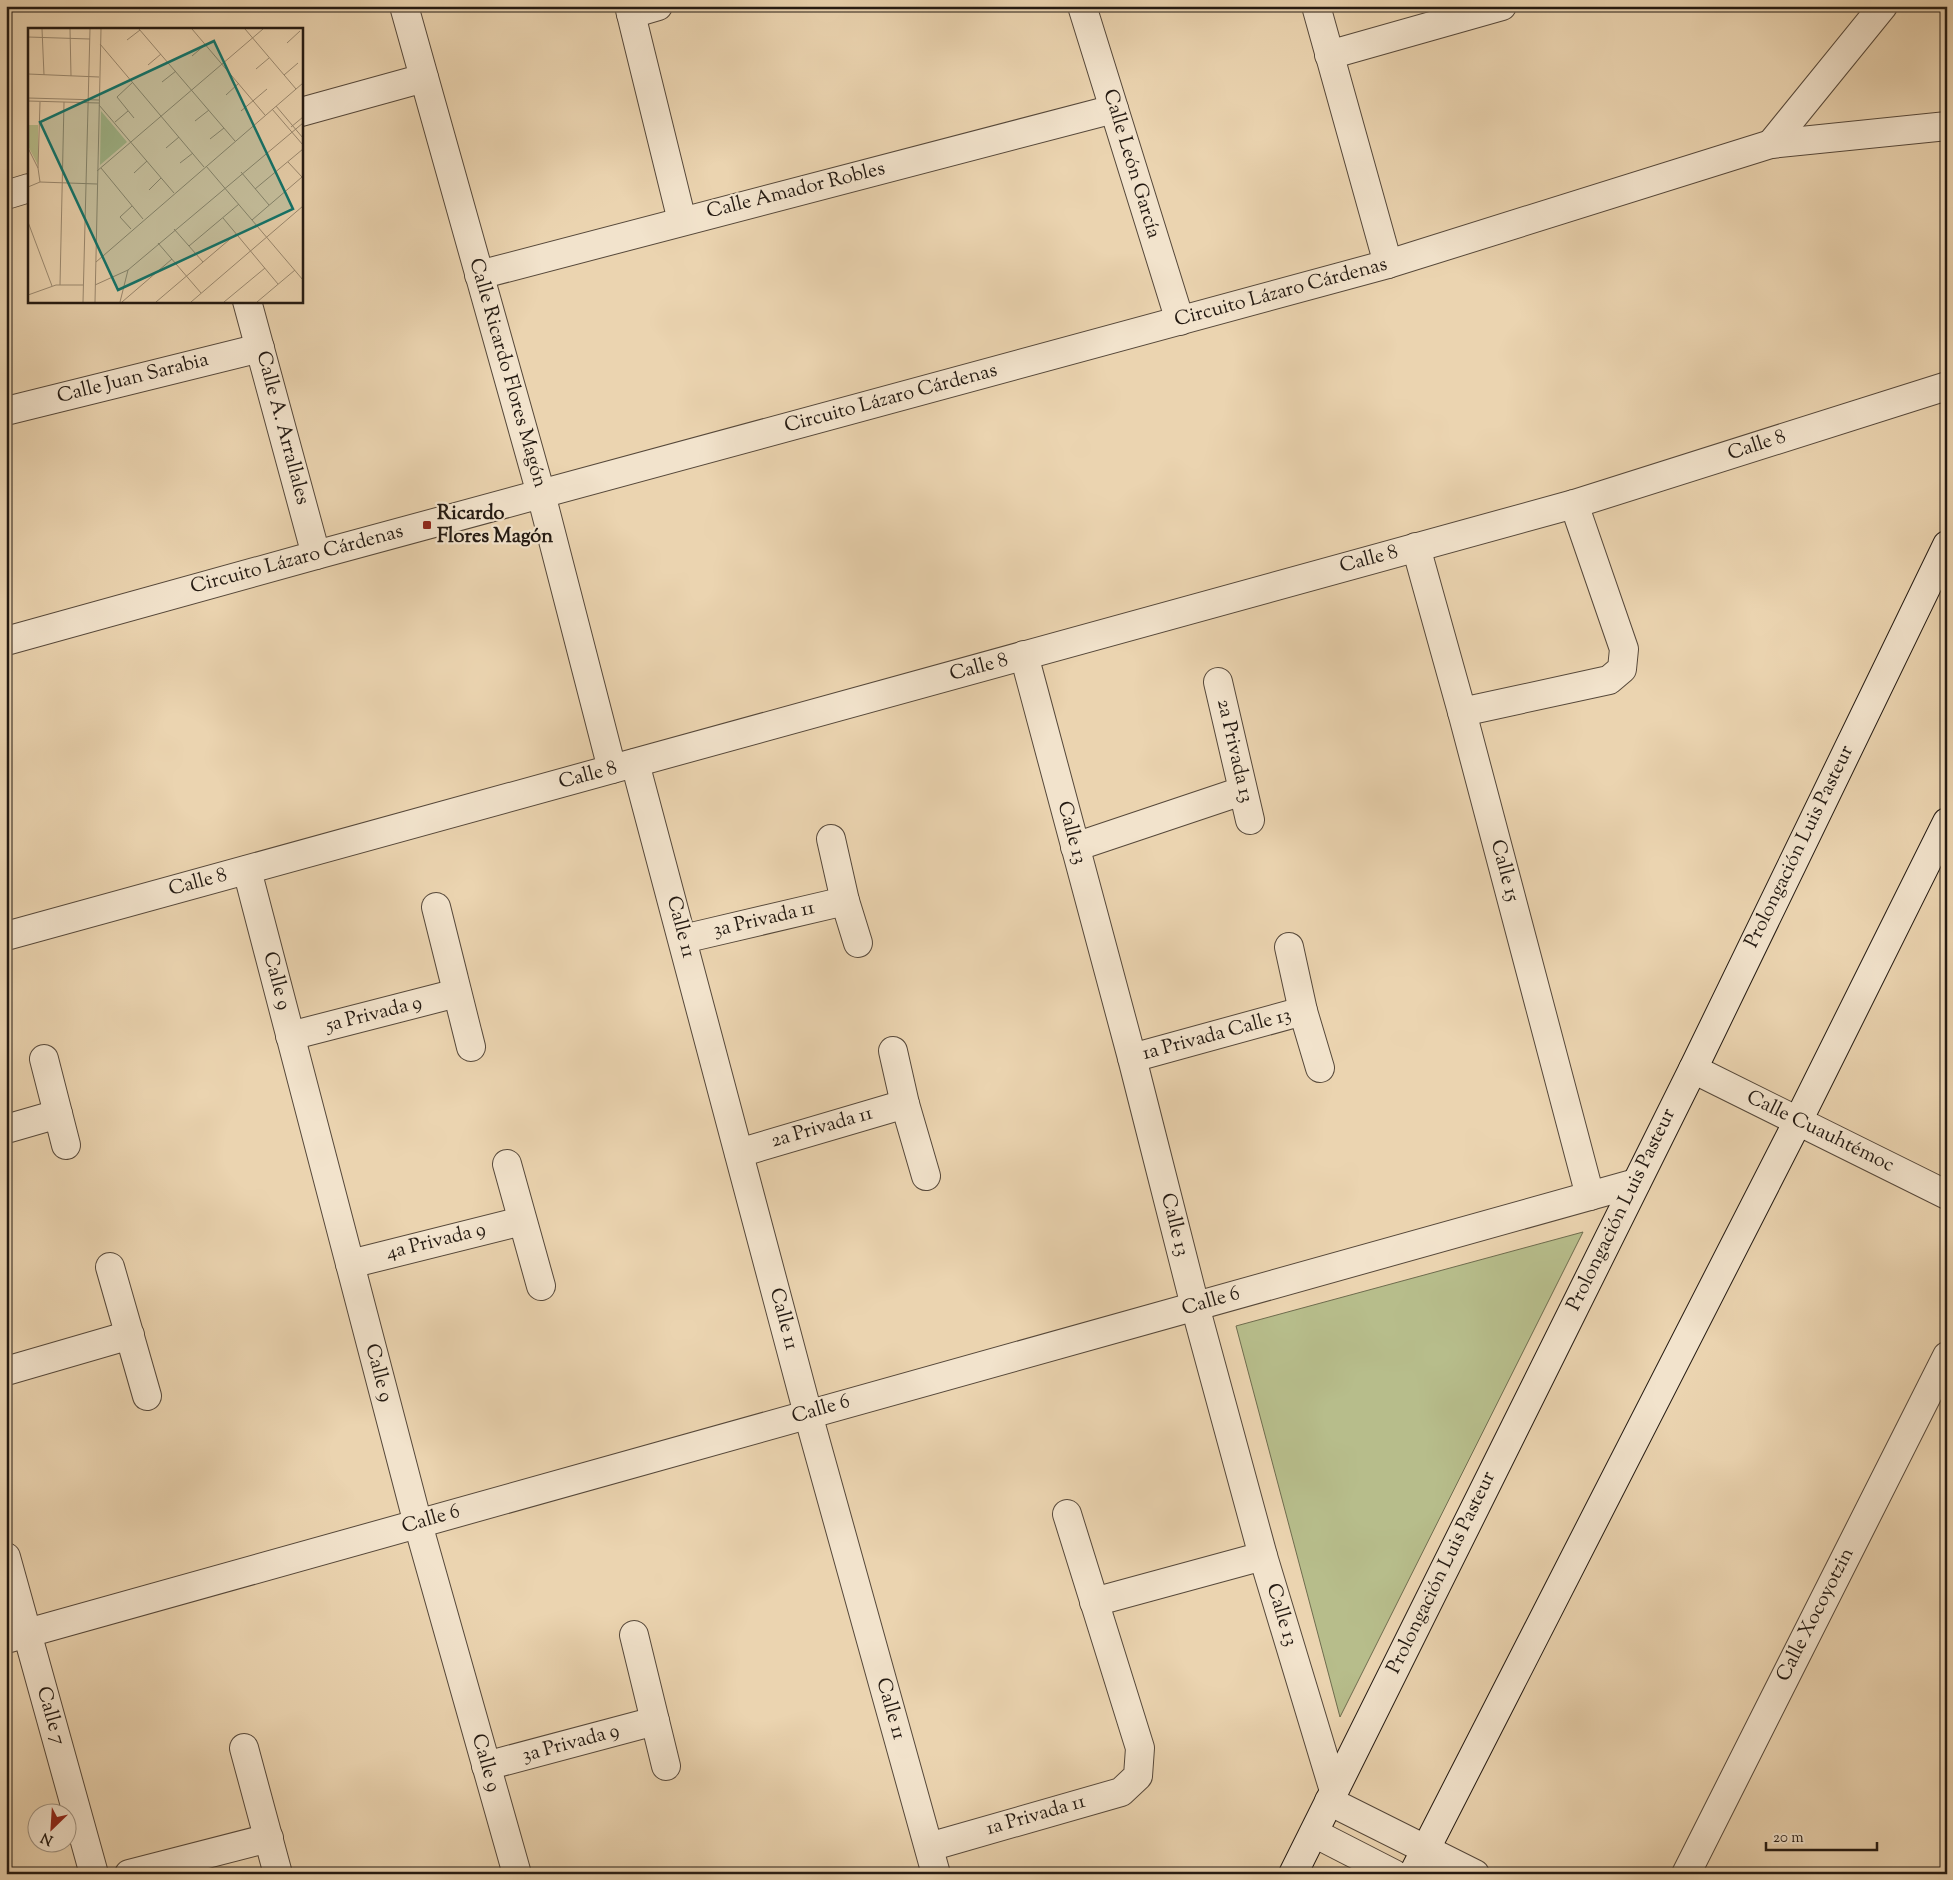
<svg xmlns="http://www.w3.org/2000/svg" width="1953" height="1880" font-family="'Sorts Mill Goudy',serif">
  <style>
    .green { fill: #b7bd8b; stroke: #6e6c4e }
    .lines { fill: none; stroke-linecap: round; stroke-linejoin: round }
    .minor-casing { stroke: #56483a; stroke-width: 30 }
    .tertiary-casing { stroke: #56483a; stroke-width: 30 }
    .secondary-casing { stroke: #241a12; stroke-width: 30 }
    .minor { stroke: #f2e3cc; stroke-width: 28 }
    .tertiary { stroke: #f2e3cc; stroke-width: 28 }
    .secondary { stroke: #f2e3cc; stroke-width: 28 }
    .poi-dot { fill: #8f2418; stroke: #f2e3cc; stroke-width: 2 }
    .labels { text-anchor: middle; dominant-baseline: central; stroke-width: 4.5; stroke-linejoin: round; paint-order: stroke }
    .street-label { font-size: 20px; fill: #241a12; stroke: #f2e3cc }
    .poi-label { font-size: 20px; font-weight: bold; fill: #241a12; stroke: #f2e3cc; text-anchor: start }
    .inset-road { fill: none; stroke: #9b8a71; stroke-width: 1 }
    .view { fill: #0f766e; fill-opacity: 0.15; stroke: #0f766e; stroke-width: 2.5 }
    .inset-edge { fill: none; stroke: #241a12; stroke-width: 2.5 }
  </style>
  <rect width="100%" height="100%" fill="#ebd4b0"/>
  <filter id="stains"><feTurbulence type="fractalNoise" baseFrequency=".004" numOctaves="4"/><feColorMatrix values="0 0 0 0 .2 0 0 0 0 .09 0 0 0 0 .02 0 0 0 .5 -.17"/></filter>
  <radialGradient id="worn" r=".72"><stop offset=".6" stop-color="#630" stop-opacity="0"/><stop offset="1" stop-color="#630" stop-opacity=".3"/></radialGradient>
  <polygon class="green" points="1583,1232 1340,1717 1236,1326"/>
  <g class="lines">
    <defs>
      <g id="minor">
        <polyline points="629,6 682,221"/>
        <polyline points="1082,6 1180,321"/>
        <polyline points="1316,6 1388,264"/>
        <polyline points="631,14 658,6"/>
        <polyline points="1329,55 1502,6"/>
        <polyline points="301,112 424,78"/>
        <polyline points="6,195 29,188"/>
        <polyline points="479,275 1114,109"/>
        <polyline points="247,301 316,555"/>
        <polyline points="6,411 260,348"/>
        <polyline points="1416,547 1462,712 1590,1196"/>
        <polyline points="1024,655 1132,1058 1195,1306 1263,1556 1334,1791"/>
        <polyline points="1218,682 1250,820"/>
        <polyline points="1462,712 1609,680 1622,669 1624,649 1574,504"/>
        <polyline points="831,839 845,901 858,943"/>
        <polyline points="1075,847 1242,791"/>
        <polyline points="247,870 418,1524 517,1874"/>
        <polyline points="436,907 471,1047"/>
        <polyline points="6,936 1574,504 1947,386"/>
        <polyline points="683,939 845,901"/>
        <polyline points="1289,947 1303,1011 1320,1068"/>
        <polyline points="290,1036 457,993"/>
        <polyline points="893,1051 905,1104 926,1176"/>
        <polyline points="1132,1058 1303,1011"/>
        <polyline points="44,1059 66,1145"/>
        <polyline points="1693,1069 1947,1195"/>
        <polyline points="6,1129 58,1114"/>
        <polyline points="739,1153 905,1104"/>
        <polyline points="507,1164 541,1286"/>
        <polyline points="350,1264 522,1221"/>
        <polyline points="110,1267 147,1396"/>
        <polyline points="6,1371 130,1335"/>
        <polyline points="6,1557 94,1874"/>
        <polyline points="1094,1602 1263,1556"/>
        <polyline points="634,1635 666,1766"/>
        <polyline points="6,1639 1636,1183"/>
        <polyline points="244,1748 278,1874"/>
        <polyline points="486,1766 655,1721"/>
        <polyline points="929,1847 1121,1792 1138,1776 1140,1748 1067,1514"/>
        <polyline points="129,1874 269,1838"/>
        <polyline points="1686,1874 1947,1356"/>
      </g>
      <g id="tertiary">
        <polyline points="404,6 541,494 612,769"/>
        <polyline points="1771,144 1883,6"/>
        <polyline points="6,641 316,555 1388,264 1771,144 1947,126"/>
        <polyline points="635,763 808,1414 936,1874"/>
        <polyline points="1329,1801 1475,1874"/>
        <polyline points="1314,1833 1394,1874"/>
      </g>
      <g id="secondary">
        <polyline points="1293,1874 1693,1069 1947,545"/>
        <polyline points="1413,1874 1798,1121 1947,822"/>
      </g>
    </defs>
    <use href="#minor" class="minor-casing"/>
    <use href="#tertiary" class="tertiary-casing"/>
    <use href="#secondary" class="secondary-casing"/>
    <use href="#minor" class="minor"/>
    <use href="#tertiary" class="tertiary"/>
    <use href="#secondary" class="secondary"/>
  </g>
  <rect class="poi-dot" x="422" y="520" width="10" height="10" rx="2.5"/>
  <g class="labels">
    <g class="street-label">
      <text transform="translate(1131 164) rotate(73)">Calle León García</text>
      <text transform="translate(796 191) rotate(-14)">Calle Amador Robles</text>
      <text transform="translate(1281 293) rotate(-15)">Circuito Lázaro Cárdenas</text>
      <text transform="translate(507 373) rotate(74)">Calle Ricardo Flores Magón</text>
      <text transform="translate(133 379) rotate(-14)">Calle Juan Sarabia</text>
      <text transform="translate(891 399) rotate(-15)">Circuito Lázaro Cárdenas</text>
      <text transform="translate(282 428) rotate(75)">Calle A. Arrallales</text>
      <text transform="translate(1757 446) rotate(-18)">Calle 8</text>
      <text transform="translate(297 560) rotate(-15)">Circuito Lázaro Cárdenas</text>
      <text transform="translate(1369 560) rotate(-15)">Calle 8</text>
      <text transform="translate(979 668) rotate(-15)">Calle 8</text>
      <text transform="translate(1234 751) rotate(77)">2a Privada 13</text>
      <text transform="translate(588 776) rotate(-15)">Calle 8</text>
      <text transform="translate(1071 833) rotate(75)">Calle 13</text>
      <text transform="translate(1800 847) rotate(-64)">Prolongación Luis Pasteur</text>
      <text transform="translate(1504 871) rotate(75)">Calle 15</text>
      <text transform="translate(198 883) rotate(-15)">Calle 8</text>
      <text transform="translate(764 920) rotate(-13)">3a Privada 11</text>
      <text transform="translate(680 927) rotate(75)">Calle 11</text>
      <text transform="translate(276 981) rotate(75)">Calle 9</text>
      <text transform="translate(374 1015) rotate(-14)">5a Privada 9</text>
      <text transform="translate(1217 1035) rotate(-15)">1a Privada Calle 13</text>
      <text transform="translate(822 1128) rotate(-16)">2a Privada 11</text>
      <text transform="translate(1820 1132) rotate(26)">Calle Cuauhtémoc</text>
      <text transform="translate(1622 1210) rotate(-64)">Prolongación Luis Pasteur</text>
      <text transform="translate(1174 1225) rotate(76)">Calle 13</text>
      <text transform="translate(436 1242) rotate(-14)">4a Privada 9</text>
      <text transform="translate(1211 1302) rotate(-16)">Calle 6</text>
      <text transform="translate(783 1319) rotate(75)">Calle 11</text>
      <text transform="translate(378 1373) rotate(75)">Calle 9</text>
      <text transform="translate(821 1410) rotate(-16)">Calle 6</text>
      <text transform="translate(431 1520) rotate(-16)">Calle 6</text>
      <text transform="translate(1442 1573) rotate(-64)">Prolongación Luis Pasteur</text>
      <text transform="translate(1281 1615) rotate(73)">Calle 13</text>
      <text transform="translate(1816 1615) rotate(-63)">Calle Xocoyotzin</text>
      <text transform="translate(890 1709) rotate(74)">Calle 11</text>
      <text transform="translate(50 1716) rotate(74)">Calle 7</text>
      <text transform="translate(571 1744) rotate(-15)">3a Privada 9</text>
      <text transform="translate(485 1763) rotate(74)">Calle 9</text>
      <text transform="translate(1036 1816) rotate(-16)">1a Privada 11</text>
    </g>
    <g class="poi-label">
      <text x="437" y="514">Ricardo<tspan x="437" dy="23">Flores Magón</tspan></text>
    </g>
  </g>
  <g transform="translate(28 28)">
    <rect width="275" height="275" fill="#ebd4b0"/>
    <path d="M73,83L99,114L72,137ZM0,97H10V137L0,118Z" fill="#b7bd8b"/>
    <path class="inset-road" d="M14,1L16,47M42,1L43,48M111,1L207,113M164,1L237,87M217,1L268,61M0,9L62,11M99,12L112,2M259,15L272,3M72,16L176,139M164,28L178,16M120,37L133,26M228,41L241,30M0,46L71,49M256,47L270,35M105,54L89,69L106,90M134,54L148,43M198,67L211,55M0,70L71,72M0,73L71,75M12,74L10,140L12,154M71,77L146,165M248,78L275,110M244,81L275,117M213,83L239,61M167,93L181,82M87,94L100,83M263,99L275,89M182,111L196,100M0,120L10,140M138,120L151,109M260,134L274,149M152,135L165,125M178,138L275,252M73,140L115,191M69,143L235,1M213,144L241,177M106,145L119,133M0,159L12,154L69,156M227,161L275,121M121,162L133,150M195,190L250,256M224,192L274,149M0,194L24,258M103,201L92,189L104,178M146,201L175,234M130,215L173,265M161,218L211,176M68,234L275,55M32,257L36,74M67,257L100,242L275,95M0,267L28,257H55M55,274L62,1M67,274L73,1M92,274L100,242M94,274L144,231M128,274L208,206M163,274L275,178M196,274L237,240M229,274L267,242"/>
    <path class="view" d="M186,13L265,181L90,262L12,94Z"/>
    <rect width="275" height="275" class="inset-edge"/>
  </g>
  <rect width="1953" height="1880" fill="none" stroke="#ebd4b0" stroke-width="25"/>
  <rect x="8" y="8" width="1938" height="1865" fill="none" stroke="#241a12" stroke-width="2.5"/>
  <rect x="12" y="12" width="1928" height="1855" fill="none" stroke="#241a12"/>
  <g transform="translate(52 1828) rotate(205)"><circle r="24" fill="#f2e3cc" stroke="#a09382"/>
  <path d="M0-4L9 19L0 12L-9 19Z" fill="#8f2418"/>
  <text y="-8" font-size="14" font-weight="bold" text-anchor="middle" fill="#241a12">N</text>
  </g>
  <path d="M1766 1842v8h111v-8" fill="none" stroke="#241a12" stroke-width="2.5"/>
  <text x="1773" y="1842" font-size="15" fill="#241a12" stroke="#f2e3cc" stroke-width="4" paint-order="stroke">20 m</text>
  <rect width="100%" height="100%" filter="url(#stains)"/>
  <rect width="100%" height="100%" fill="url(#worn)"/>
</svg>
